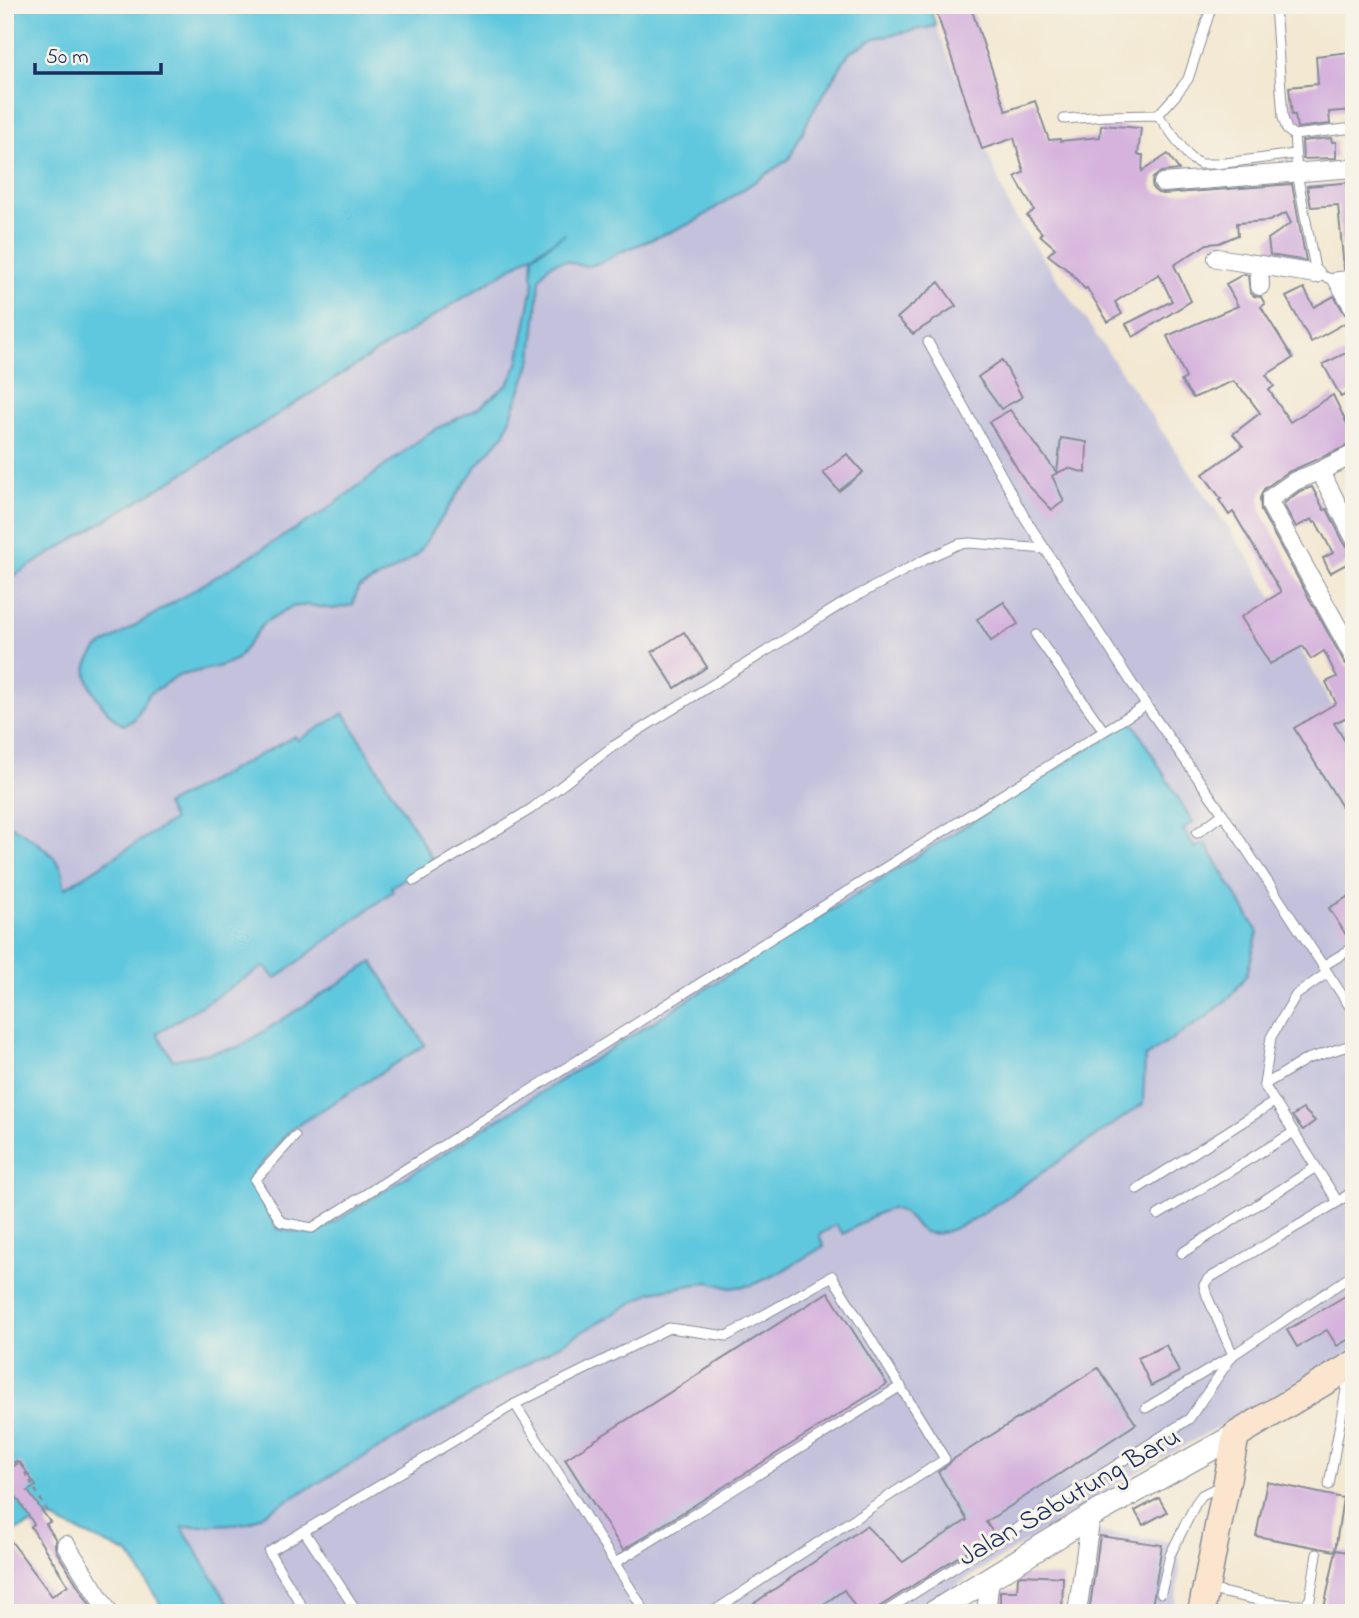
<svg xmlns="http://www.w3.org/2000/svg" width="1359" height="1618" font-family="'Indie Flower',sans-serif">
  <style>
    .industrial { fill: #c3c1db }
    .water { fill: #61c8de; stroke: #3e7c9e; stroke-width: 2 }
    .building { fill: #d5b3dd }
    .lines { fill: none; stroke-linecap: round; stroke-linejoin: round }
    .service-casing { stroke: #878c98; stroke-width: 11 }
    .minor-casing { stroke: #878c98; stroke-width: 20 }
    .tertiary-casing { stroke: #878c98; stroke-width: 25 }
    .secondary-casing { stroke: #878c98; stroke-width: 29 }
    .path { stroke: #878c98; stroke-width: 2.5; stroke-dasharray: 5 5; stroke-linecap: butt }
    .service { stroke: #fff; stroke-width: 9 }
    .minor { stroke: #fff; stroke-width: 18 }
    .tertiary { stroke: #fff; stroke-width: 23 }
    .secondary { stroke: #fbe5cf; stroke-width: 26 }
    .labels { text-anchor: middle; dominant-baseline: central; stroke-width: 6; stroke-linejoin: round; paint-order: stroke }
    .street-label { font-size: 28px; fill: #1b2f5e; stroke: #f7f3e8 }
  </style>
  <rect width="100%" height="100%" fill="#f7f3e8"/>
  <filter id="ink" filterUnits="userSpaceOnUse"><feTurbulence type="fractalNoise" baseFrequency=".0143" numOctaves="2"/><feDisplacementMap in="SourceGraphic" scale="14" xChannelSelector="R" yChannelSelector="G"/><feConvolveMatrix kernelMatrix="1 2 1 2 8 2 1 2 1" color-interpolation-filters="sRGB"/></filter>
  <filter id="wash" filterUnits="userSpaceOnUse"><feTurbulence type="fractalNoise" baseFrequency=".00686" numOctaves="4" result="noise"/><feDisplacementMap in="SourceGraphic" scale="28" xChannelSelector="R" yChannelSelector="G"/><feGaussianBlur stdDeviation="1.57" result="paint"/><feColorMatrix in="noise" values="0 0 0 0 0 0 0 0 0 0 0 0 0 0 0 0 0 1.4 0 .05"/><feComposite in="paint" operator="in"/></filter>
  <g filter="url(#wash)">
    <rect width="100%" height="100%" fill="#f3e8d2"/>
    <g class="industrial">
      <polygon points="936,26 1011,211 1255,567 1354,745 1354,1350 1141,1470 912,1613 234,1613 181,1527 248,1523 652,1292 709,1282 730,1288 752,1285 777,1274 824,1247 819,1235 837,1225 843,1234 882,1212 892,1209 904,1212 918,1227 1145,1057 1208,1016 1230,997 1205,843 1195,849 1183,829 1193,823 1131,721 314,1235 278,1229 249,1179 290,1130 424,1045 373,962 239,1046 172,1060 157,1033 265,966 274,978 393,891 391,888 344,713 298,741 295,736 165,805 173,820 65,888 63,884 63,872 25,834 5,822 5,581 189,470 565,233 789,159 813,111 849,53 875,38"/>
      <polygon points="1093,1531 1178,1543 1180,1569 1174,1613 1079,1613"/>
    </g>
    <g class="water">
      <path d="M5,5H929L936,26L875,38L849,53L813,111L789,159L694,222L616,254C608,260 595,266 584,266C578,266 572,262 567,261C553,260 545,267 540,279L532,358L505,433L475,468L417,555L391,572L358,588L353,605L333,609L308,605L291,607L264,623L237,659L221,666L177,676L148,695L135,719L123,725C108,716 80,681 88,663C90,658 95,653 98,648L325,511L430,432L480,407L508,384L518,364L534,281L532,275L533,256L565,234L189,470L5,581Z"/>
      <path d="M344,713L433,860L391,887L393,891L275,979L265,966L157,1033L173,1060L239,1047L373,962L425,1045L290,1130L249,1179L278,1229L314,1235L1132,721L1193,823L1183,829L1195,848L1205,843L1258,932L1247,974L1230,997L1208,1016L1145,1057L1143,1104L971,1221C958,1226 942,1236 928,1233C913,1230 909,1209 892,1209C880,1209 855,1228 843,1234L836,1225L819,1235L824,1246L777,1274L752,1285L730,1288L709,1282L652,1292L248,1523L182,1527L234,1613H166L129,1554L50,1518L5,1534V822C22,832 56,852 62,871C64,877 62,882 65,888L173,820L165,805L295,736L298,740Z"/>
    </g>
    <g id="blocks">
      <g class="building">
        <polygon points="934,5 970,5 1006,111 1035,101 1049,140 1060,139 1060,141 1100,137 1101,125 1141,128 1138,155 1143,155 1142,171 1168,154 1179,170 1161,172 1153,178 1152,183 1153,189 1158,193 1163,194 1292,184 1306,261 1270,255 1268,239 1291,223 1286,213 1269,221 1237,223 1238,235 1219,243 1207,244 1174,265 1191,301 1133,337 1126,324 1172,301 1159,274 1115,302 1122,314 1108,322 1087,288 1085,289 1069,271 1048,255 1055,248 1040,235 1042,233 1027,216 1034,210 1015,177 1024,172 1014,138 982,149"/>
        <polygon points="1350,52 1354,110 1329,112 1330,124 1297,128 1295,115 1292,115 1289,87 1318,84 1316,56"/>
        <polygon points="1331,138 1332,142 1336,142 1336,158 1303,159 1302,141"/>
        <polygon points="1354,182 1354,269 1344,269 1338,205 1311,207 1307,186"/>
        <polygon points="1244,274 1248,275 1250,292 1254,296 1261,297 1265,304 1261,307 1293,358 1266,375 1274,386 1269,390 1290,422 1333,395 1354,438 1354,443 1288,472 1264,489 1260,498 1261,511 1344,662 1349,667 1354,668 1354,714 1334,723 1354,756 1354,807 1345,812 1294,728 1336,703 1326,682 1337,677 1324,651 1311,659 1303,646 1270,664 1241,617 1281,592 1233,512 1229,515 1219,500 1221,499 1203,474 1243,446 1233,434 1260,413 1246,394 1233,381 1193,398 1181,381 1186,378 1167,336 1238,306 1226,284"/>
        <polygon points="939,282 956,306 913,334 897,318"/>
        <polygon points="1304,288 1314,307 1334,296 1345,314 1352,319 1311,342 1286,297"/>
        <polygon points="1354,349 1354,390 1341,397 1323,364"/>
        <polygon points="1002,360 1022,397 1001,409 978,377"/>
        <polygon points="1010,410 1057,473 1052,476 1064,501 1052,510 1026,483 989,422"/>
        <polygon points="1061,438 1087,442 1086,473 1068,468 1057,473"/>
        <polygon points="847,454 863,472 839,491 823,473"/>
        <polygon points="1312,487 1324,510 1327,509 1344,543 1348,547 1354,548 1354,560 1330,573 1323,558 1333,553 1316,522 1314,523 1312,519 1296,527 1283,504 1300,491"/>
        <polygon points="1004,602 1018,624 991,641 977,619"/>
        <polygon points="684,632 707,667 675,688 652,652"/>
        <polygon points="1354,893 1354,940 1350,941 1329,908"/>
        <polygon points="1303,1109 1315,1121 1303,1130 1292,1116"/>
        <polygon points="1354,1291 1354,1336 1337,1346 1327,1330 1297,1347 1287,1330"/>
        <polygon points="828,1292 887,1384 623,1550 565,1459"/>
        <polygon points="1166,1345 1179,1372 1151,1386 1138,1358"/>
        <polygon points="1098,1368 1136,1424 986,1522 994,1534 879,1607 875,1613 859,1613 844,1590 811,1613 740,1613 866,1526 903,1562 967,1520 938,1472 949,1464 952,1460"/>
        <polygon points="20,1462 36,1486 28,1491 50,1522 46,1524 56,1540 55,1545 56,1551 95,1613 5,1613 5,1533 52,1596 68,1585 31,1527 34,1524 17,1498 13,1501 5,1488 5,1472"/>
        <polygon points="1267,1482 1343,1498 1335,1551 1256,1536"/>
        <polygon points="1159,1498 1167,1512 1143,1525 1135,1511"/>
        <polygon points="1100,1536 1162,1545 1151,1613 1089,1613"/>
        <polygon points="1336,1550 1354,1553 1354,1576 1346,1613 1323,1613"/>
        <polygon points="1021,1575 1063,1577 1062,1613 1029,1613 1029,1607 1000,1607 1000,1591 1017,1591 1018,1577"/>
      </g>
    </g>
  </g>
  <g filter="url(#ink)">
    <use href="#blocks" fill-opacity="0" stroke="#878c98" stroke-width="2"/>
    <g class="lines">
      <defs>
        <g id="service">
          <polyline points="1275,5 1283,118 1287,130 1294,135"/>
          <polyline points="1158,115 1175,96 1188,79 1212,5"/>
          <polyline points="1064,119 1105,116 1158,115 1190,158 1200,164 1217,164 1295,154"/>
          <polyline points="1338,281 1316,274 1297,173 1294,135 1354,128"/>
          <polyline points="928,342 1025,518 1146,705 1223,814 1354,1013"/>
          <polyline points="1036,635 1104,731"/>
          <polyline points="1197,833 1223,814"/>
          <polyline points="414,881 531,809 612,747 845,602 926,559 959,544 970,543 1046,549"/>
          <polyline points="1323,966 1354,947"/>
          <polyline points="1327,973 1296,995 1271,1037 1264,1085 1338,1202"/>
          <polyline points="1264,1085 1307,1059 1354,1044"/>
          <polyline points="295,1136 255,1180 281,1222 312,1228 740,958 1146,705"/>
          <polyline points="1137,1189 1274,1102"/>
          <polyline points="1158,1215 1294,1132"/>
          <polyline points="1182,1253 1316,1167"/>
          <polyline points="515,1404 646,1613"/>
          <polyline points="1146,1408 1233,1355 1207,1296 1204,1285 1208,1279 1338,1202 1354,1190"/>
          <polyline points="1329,1485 1349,1373"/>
          <polyline points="304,1531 358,1613"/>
          <polyline points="615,1563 901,1386"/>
          <path d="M1207,1589C1237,1595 1276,1606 1305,1605L1310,1599L1317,1554"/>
          <polyline points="1161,1593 1170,1555 1196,1503 1202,1495 1220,1486"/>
          <polyline points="306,1613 269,1552 515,1404 669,1328 727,1336 832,1276 945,1459 717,1609"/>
          <polyline points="883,1613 1189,1419 1233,1355 1354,1274"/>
        </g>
        <g id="minor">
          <polyline points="1163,183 1354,168"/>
          <polyline points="1217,258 1316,274"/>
          <polyline points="1259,265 1260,286"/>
          <polyline points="1354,280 1338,281 1354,308"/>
          <polyline points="1320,471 1354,454"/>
          <polyline points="1354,537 1320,471 1295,481 1271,498 1271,506 1354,657"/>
          <polyline points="66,1545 109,1613"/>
          <polyline points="986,1613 990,1579"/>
          <polyline points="1077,1613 1091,1516"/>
        </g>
        <polyline id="tertiary" points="933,1613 1091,1516 1236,1435"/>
        <polyline id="secondary" points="1201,1613 1236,1435 1354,1364"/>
      </defs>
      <use href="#service" class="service-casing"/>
      <use href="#minor" class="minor-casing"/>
      <use href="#tertiary" class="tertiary-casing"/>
      <use href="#secondary" class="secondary-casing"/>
      <polyline class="path" points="5,1469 18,1460 48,1512"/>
      <use href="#service" class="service"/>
      <use href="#minor" class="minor"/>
      <use href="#tertiary" class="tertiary"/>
      <use href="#secondary" class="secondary"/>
    </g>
  </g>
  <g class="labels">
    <g class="street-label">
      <text transform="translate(1070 1498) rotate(-30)">Jalan Sabutung Baru</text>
    </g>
  </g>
  <rect width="1359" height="1618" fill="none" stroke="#f7f3e8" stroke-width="28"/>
  <path d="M35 63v10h126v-10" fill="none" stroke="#1b2f5e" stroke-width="3.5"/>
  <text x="46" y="63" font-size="21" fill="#1b2f5e" stroke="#f7f3e8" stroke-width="5" paint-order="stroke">50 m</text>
</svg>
